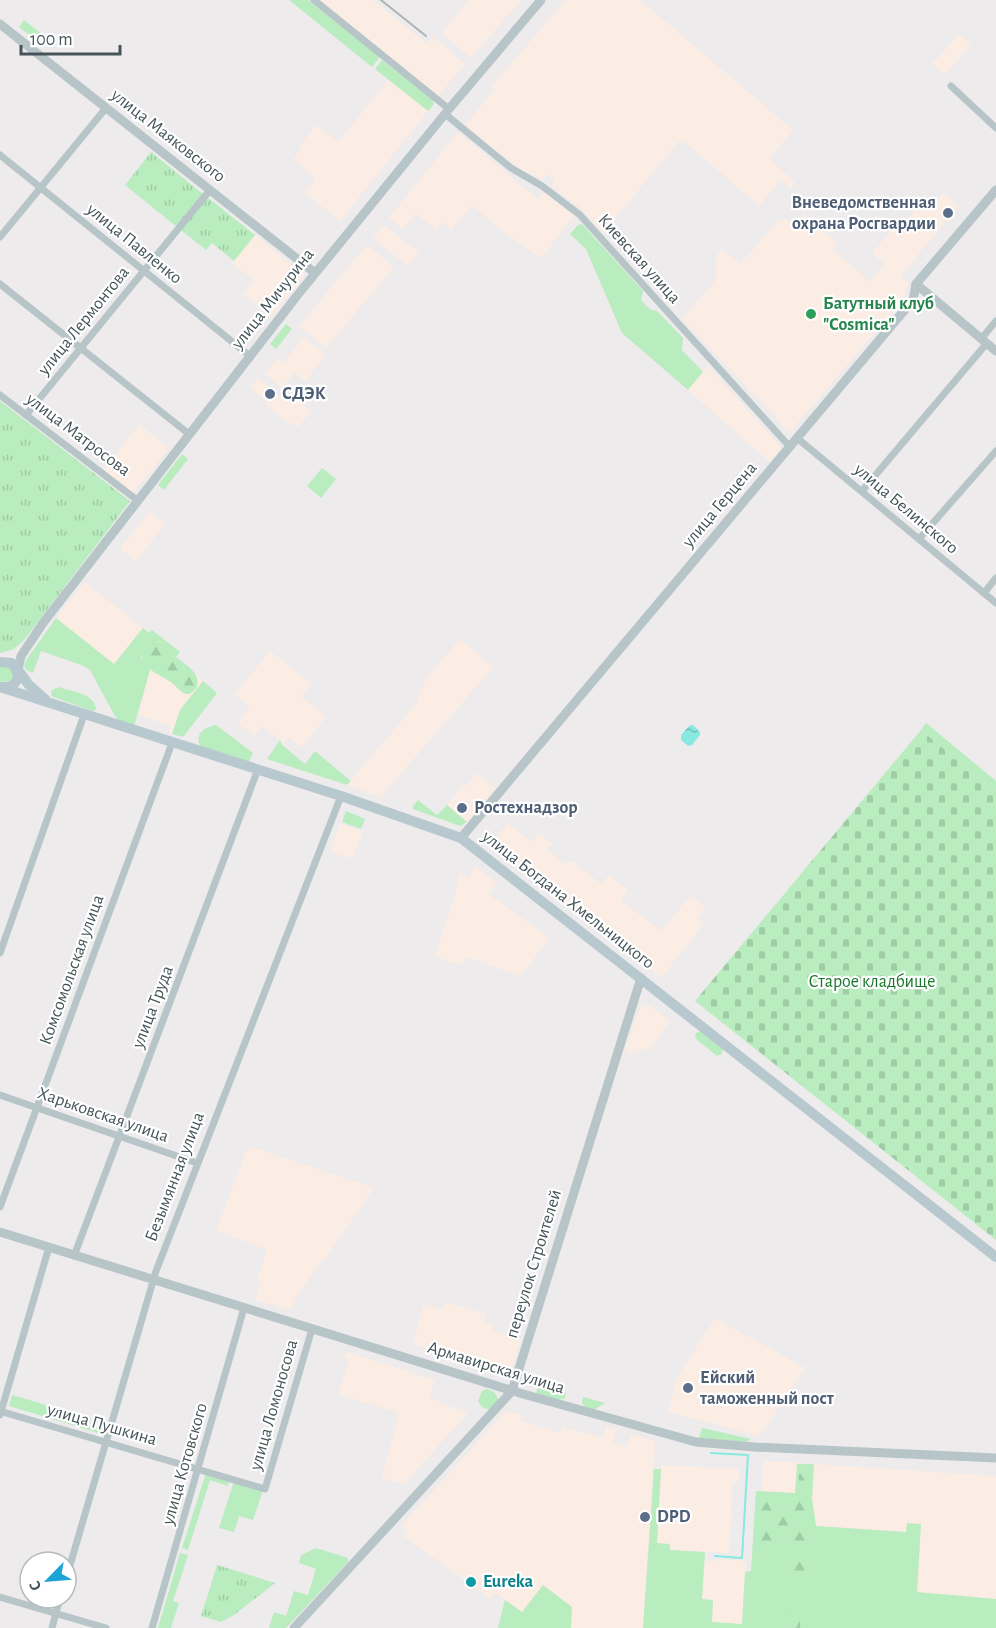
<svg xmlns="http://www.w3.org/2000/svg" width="996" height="1628" font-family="'Alegreya Sans',sans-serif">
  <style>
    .commercial { fill: #fbede3 }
    .grass { fill: #b9ecbe }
    .forest { fill: url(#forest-firs) }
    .cemetery { fill: url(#cemetery-stones) }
    .park { fill: url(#park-tufts) }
    .water { fill: url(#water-ripples) }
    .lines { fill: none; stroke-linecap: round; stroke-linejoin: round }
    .stream { stroke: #87e9e0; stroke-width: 2 }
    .minor { stroke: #b7c5c8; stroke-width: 7 }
    .tertiary { stroke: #b7c5c8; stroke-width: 9 }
    .secondary { stroke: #b7c8ce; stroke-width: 10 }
    .rail { stroke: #aeb3b6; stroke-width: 2 }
    .service-dot { fill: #5c6f8a; stroke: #fff; stroke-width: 2 }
    .leisure-dot { fill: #2e9e5b; stroke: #fff; stroke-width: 2 }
    .culture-dot { fill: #0f9aa8; stroke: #fff; stroke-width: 2 }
    .labels { text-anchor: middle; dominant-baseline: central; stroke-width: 4.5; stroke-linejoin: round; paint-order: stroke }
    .street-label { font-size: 18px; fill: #445458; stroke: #fff }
    .service-label { font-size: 18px; font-weight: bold; fill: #4e5e75; stroke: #fff; text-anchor: start }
    .leisure-label { font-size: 18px; font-weight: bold; fill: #27864d; stroke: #fff; text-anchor: start }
    .park-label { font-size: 18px; fill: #18762c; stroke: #fff }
    .culture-label { font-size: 18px; font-weight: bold; fill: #0d838f; stroke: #fff; text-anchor: start }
  </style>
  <defs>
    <pattern id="forest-firs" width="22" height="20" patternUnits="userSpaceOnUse" patternTransform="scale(1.5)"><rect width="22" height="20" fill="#b9ecbe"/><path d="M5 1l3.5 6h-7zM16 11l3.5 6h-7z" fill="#a0cca5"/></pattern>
    <pattern id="cemetery-stones" width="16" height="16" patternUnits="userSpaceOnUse" patternTransform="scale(1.5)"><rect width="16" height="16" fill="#b9ecbe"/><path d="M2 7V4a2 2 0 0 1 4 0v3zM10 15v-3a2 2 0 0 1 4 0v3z" fill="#a0cca5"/></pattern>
    <pattern id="park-tufts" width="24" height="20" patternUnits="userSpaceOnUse" patternTransform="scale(1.5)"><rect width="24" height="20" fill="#b9ecbe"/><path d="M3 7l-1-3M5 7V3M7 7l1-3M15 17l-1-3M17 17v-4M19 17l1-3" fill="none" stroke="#a0cca5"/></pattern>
    <pattern id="water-ripples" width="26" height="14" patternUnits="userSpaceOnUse" patternTransform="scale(1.5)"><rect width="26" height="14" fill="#87e9e0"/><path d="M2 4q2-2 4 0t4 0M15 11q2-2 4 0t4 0" fill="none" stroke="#70bfb8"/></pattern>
  </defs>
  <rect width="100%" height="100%" fill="#eeebec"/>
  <g class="commercial">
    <polygon points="320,0 373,0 427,44 433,37 465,64 438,96"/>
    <polygon points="469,0 521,0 471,58 442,33"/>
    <polygon points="566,0 640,0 793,130 769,159 795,182 790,188 781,180 759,206 685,142 683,144 679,141 603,233 580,208 552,186 555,180 547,174 542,180 522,170 505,158 465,125 495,89 492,86"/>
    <polygon points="959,34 971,45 945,75 932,64"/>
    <polygon points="389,79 428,111 340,221 305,193 316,178 293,159 301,149 300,147 305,139 316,125 338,142"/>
    <polygon points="458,132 536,198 546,193 574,216 541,258 506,234 472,205 451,230 442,222 436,230 416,213 403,229 389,218"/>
    <polygon points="943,193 959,206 949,221 947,220 900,276 910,285 906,289 903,300 789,433 777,420 777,418 682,319 715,281 717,255 722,249 740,264 780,219 782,221 785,218 794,225 804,214 837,243 832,249 870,282 885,264 872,253 900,221 904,224 925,199 933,205"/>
    <polygon points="384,225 419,252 408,266 373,238"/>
    <polygon points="255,235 305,275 271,317 243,294 254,280 232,263"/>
    <polygon points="367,245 394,267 326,348 299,326"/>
    <polygon points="304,337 326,355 305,381 295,372 282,388 265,374 277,359 283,363"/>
    <polygon points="708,366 780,446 781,449 770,462 688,390"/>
    <polygon points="258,378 291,404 296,399 311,412 298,427 293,423 291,425 265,404 267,401 250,387"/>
    <polygon points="139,424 169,448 133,493 103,470"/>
    <polygon points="149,512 165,524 136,561 120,549"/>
    <polygon points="85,582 143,628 114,665 56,618"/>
    <polygon points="460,639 493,667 381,797 347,785 415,705 427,677"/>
    <polygon points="270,651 311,684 301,697 326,717 301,747 288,737 282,745 280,740 262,726 254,736 238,723 250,707 235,694"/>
    <polygon points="150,670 169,681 183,693 189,694 197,687 198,680 196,675 203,681 180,710 172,734 169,733 171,726 138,715"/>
    <polygon points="477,773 496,789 467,822 447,805 464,784 466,786"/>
    <polygon points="340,823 363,832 352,859 330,851"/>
    <polygon points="508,823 531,842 539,833 553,844 551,847 549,845 546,849 564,864 572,861 601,884 609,875 628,890 620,900 661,931 691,895 706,908 697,919 703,925 661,978 638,960 643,953 600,922 598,916 593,916 579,906 577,909 566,900 567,898 556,890 554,891 493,841"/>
    <polygon points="475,865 497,883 488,894 550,938 520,976 467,957 462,964 454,963 435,956 455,895 459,873 469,877"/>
    <polygon points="649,1005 670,1021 648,1051 644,1048 634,1054 625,1051 638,1012 642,1006"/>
    <polygon points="248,1146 374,1188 324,1260 322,1260 299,1293 290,1310 255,1300 261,1282 257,1280 267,1249 216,1231"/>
    <polygon points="445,1302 486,1314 484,1322 494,1326 492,1331 521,1339 511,1373 413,1344 424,1304 442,1310"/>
    <polygon points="715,1318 805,1368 760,1436 668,1412 677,1378"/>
    <polygon points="346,1352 435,1380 430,1398 468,1413 404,1484 382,1478 399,1413 338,1394 349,1360 344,1358"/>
    <polygon points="506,1411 522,1416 521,1421 560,1433 563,1427 603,1438 606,1426 617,1429 613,1443 626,1447 631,1434 655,1441 643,1628 571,1628 572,1607 522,1612 495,1593 491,1599 403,1536 408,1530 401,1526"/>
    <polygon points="763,1461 797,1462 795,1493 762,1492"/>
    <polygon points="814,1464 996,1476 996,1599 917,1593 921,1524 906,1532 816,1526 812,1498"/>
    <polygon points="661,1465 739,1469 739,1482 732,1482 731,1512 733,1512 732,1518 731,1518 729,1553 669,1550 657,1543"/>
    <polygon points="716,1559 746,1561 742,1625 712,1623 702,1599 705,1560 716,1561"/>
  </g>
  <g class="grass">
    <polygon points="289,0 308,0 380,57 372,67"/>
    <polygon points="24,20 43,35 38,42 19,27"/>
    <polygon points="382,60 433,100 434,104 428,111 375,69"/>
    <polygon points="582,224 643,291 641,300 651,310 657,311 683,338 682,350 703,372 688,390 622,333 586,249 570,234 578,225"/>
    <polygon points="286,324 292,329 276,349 270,344"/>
    <polygon points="182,454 188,459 164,490 158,485"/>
    <polygon points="322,468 336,479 321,498 307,486"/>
    <path d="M56,618L114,664L143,628L149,633L152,630L180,652L176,657C185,664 198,671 198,684L174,658L170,648L164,646L159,641L146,643L141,658L150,670L134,726L119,721L115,716L90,670L84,666L41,651L33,673L26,670L24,665L27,659Z"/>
    <polygon points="0,666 10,667 14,676 10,681 0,682"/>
    <polygon points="203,681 217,693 183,737 172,734 180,710"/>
    <path d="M59,687C72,692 95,693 96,710L92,711L51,696L52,690Z"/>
    <polygon points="926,723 996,781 996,792 921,730"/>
    <path d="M216,725L253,753L248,764L201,748C194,734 203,728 216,725Z"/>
    <polygon points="280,740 282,745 305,764 315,751 351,781 347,785 267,759"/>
    <polygon points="418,800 437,815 447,805 467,822 460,826 413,809 413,806"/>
    <polygon points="346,811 365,819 361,829 342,822"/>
    <polygon points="701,1031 723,1049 722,1054 717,1056 695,1038 696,1033"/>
    <polygon points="538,1385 566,1393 565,1398 558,1400 536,1394"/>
    <polygon points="487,1389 494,1392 499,1400 489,1410 482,1407 478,1401 482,1391"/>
    <polygon points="12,1395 91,1418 89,1425 104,1429 102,1434 9,1406"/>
    <polygon points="583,1397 605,1403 594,1410 586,1408 582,1403"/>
    <polygon points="702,1428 751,1439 746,1442 699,1438"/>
    <polygon points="797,1464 814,1464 812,1498 816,1526 906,1532 907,1523 921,1524 917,1592 996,1599 996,1628 643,1628 654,1469 661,1469 657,1543 670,1544 670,1550 705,1552 702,1599 713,1600 712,1622 742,1624 745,1572 751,1571 756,1491 795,1493"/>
    <polygon points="206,1473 230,1480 228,1486 210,1480 188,1550 182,1548"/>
    <polygon points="234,1481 263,1490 253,1520 239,1516 234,1532 219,1528"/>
    <polygon points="316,1548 348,1558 348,1562 286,1628 269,1628 274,1612 286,1616 294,1591 308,1595 316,1569 299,1563 301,1555"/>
    <polygon points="180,1553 188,1555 173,1601 179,1603 171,1628 158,1628"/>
    <polygon points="543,1585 572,1607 571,1628 498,1628 505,1600 522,1612"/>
  </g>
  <g class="forest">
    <path d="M152,640C159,640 164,646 170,648L174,658L197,682V687C195,690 191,695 186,694C181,693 175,685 171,682C153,670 133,667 147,641Z"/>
    <polygon points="803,1473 805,1476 811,1528 804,1569 806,1581 804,1588 798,1592 793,1588 789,1556 786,1544 782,1543 772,1556 766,1555 760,1548 761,1520 757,1506 760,1499 770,1504 795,1497 798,1493 799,1474"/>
    <polygon points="797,1602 802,1604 800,1628 786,1628 788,1612"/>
  </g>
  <polygon class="cemetery" points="921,730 996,792 996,1240 695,1001"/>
  <g class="park">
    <polygon points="151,152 203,194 177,227 125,185"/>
    <polygon points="207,197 255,235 234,261 212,243 206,250 181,230"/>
    <polygon points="0,401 130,501 24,640 14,649 0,653"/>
    <polygon points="217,1565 275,1583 234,1615 221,1622 201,1616"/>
  </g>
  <polygon class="water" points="693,725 700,732 700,735 692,745 688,746 681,740 681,735 689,726"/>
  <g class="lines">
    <polyline class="stream" points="711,1453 748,1455 742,1558 715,1556"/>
    <g class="minor">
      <polyline points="314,0 449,109"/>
      <polyline points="951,86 996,128"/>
      <polyline points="445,114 511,168 542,186 580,215 790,447"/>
      <polyline points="0,155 250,356"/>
      <polyline points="0,237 106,108"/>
      <polyline points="0,284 189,434"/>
      <polyline points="981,339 996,321"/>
      <polyline points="0,395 137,500"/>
      <polyline points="26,415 210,190"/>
      <polyline points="797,438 996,603"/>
      <polyline points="862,491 987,343"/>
      <polyline points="919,539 996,451"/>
      <polyline points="984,593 996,578"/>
      <polyline points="0,953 84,715"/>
      <polyline points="0,1095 197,1163"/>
      <polyline points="0,1207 172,743"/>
      <polyline points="74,1256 258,769"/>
      <polyline points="0,1411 265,1489 312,1329"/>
      <polyline points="0,1415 49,1247"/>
      <polyline points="66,1579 156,1271 341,796"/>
      <polyline points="0,1597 106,1628"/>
      <polyline points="52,1628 60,1598"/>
      <polyline points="152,1628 244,1308"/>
    </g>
    <g class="tertiary">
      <polyline points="0,24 315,273"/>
      <polyline points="916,284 996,351"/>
      <polyline points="18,670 21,656 43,623 296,297 449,109 541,0"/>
      <polyline points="461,838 913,300 916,284 996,190"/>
      <polyline points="0,1232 523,1394 696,1442 755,1447 996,1458"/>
      <polyline points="294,1628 512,1391 641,978"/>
    </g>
    <g class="secondary">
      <path d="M0,662L12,663L18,673C18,682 13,688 3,687"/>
      <polyline points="18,670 29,685 45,699"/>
      <polyline points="0,687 341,796 461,838 996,1257"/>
    </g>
    <polyline class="rail" points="381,0 426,36"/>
  </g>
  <g class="service-dot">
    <circle cx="948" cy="213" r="6"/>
    <circle cx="270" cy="394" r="6"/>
    <circle cx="462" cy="808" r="6"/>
    <circle cx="688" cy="1388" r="6"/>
    <circle cx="645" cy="1517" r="6"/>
  </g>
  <circle class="leisure-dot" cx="811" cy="314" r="6"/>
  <circle class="culture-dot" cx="471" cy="1582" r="6"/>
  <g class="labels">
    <g class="street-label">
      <text transform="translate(168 136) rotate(38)">улица Маяковского</text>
      <text transform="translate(134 244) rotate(39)">улица Павленко</text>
      <text transform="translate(639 259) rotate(48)">Киевская улица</text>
      <text transform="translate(273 299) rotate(-52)">улица Мичурина</text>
      <text transform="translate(84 321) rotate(-51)">улица Лермонтова</text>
      <text transform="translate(78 435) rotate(37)">улица Матросова</text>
      <text transform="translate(720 505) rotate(-50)">улица Герцена</text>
      <text transform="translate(906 509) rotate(40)">улица Белинского</text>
      <text transform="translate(568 900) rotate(38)">улица Богдана Хмельницкого</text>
      <text transform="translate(72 970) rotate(-70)">Комсомольская улица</text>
      <text transform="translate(153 1007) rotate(-69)">улица Труда</text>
      <text transform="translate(103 1115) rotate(19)">Харьковская улица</text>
      <text transform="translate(175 1177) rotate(-69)">Безымянная улица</text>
      <text transform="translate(534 1264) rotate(-73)">переулок Строителей</text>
      <text transform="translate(496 1368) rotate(17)">Армавирская улица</text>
      <text transform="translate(274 1405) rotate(-74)">улица Ломоносова</text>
      <text transform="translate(102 1425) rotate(16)">улица Пушкина</text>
      <text transform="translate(185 1464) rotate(-74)">улица Котовского</text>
    </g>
    <g class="service-label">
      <text x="936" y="203" text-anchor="end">Вневедомственная<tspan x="936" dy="21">охрана Росгвардии</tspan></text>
      <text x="282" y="394">СДЭК</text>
      <text x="474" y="808">Ростехнадзор</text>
      <text x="700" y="1378">Ейский<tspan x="700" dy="21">таможенный пост</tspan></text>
      <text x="657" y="1517">DPD</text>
    </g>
    <g class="leisure-label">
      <text x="823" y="304">Батутный клуб<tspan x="823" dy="21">"Cosmica"</tspan></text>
    </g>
    <g class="park-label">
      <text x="872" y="982">Старое кладбище</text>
    </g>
    <g class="culture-label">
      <text x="483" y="1582">Eureka</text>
    </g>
  </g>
  <g transform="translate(48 1580) rotate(245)"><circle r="28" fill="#ffffff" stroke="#b4bbbc" stroke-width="1.5"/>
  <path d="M0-4.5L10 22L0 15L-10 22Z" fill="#1da4d7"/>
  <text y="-9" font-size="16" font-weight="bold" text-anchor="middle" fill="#445458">С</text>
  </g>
  <path d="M21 45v9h99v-9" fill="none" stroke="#445458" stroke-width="3"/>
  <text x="30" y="45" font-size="18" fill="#445458" stroke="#ffffff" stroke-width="4.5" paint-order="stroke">100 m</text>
</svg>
